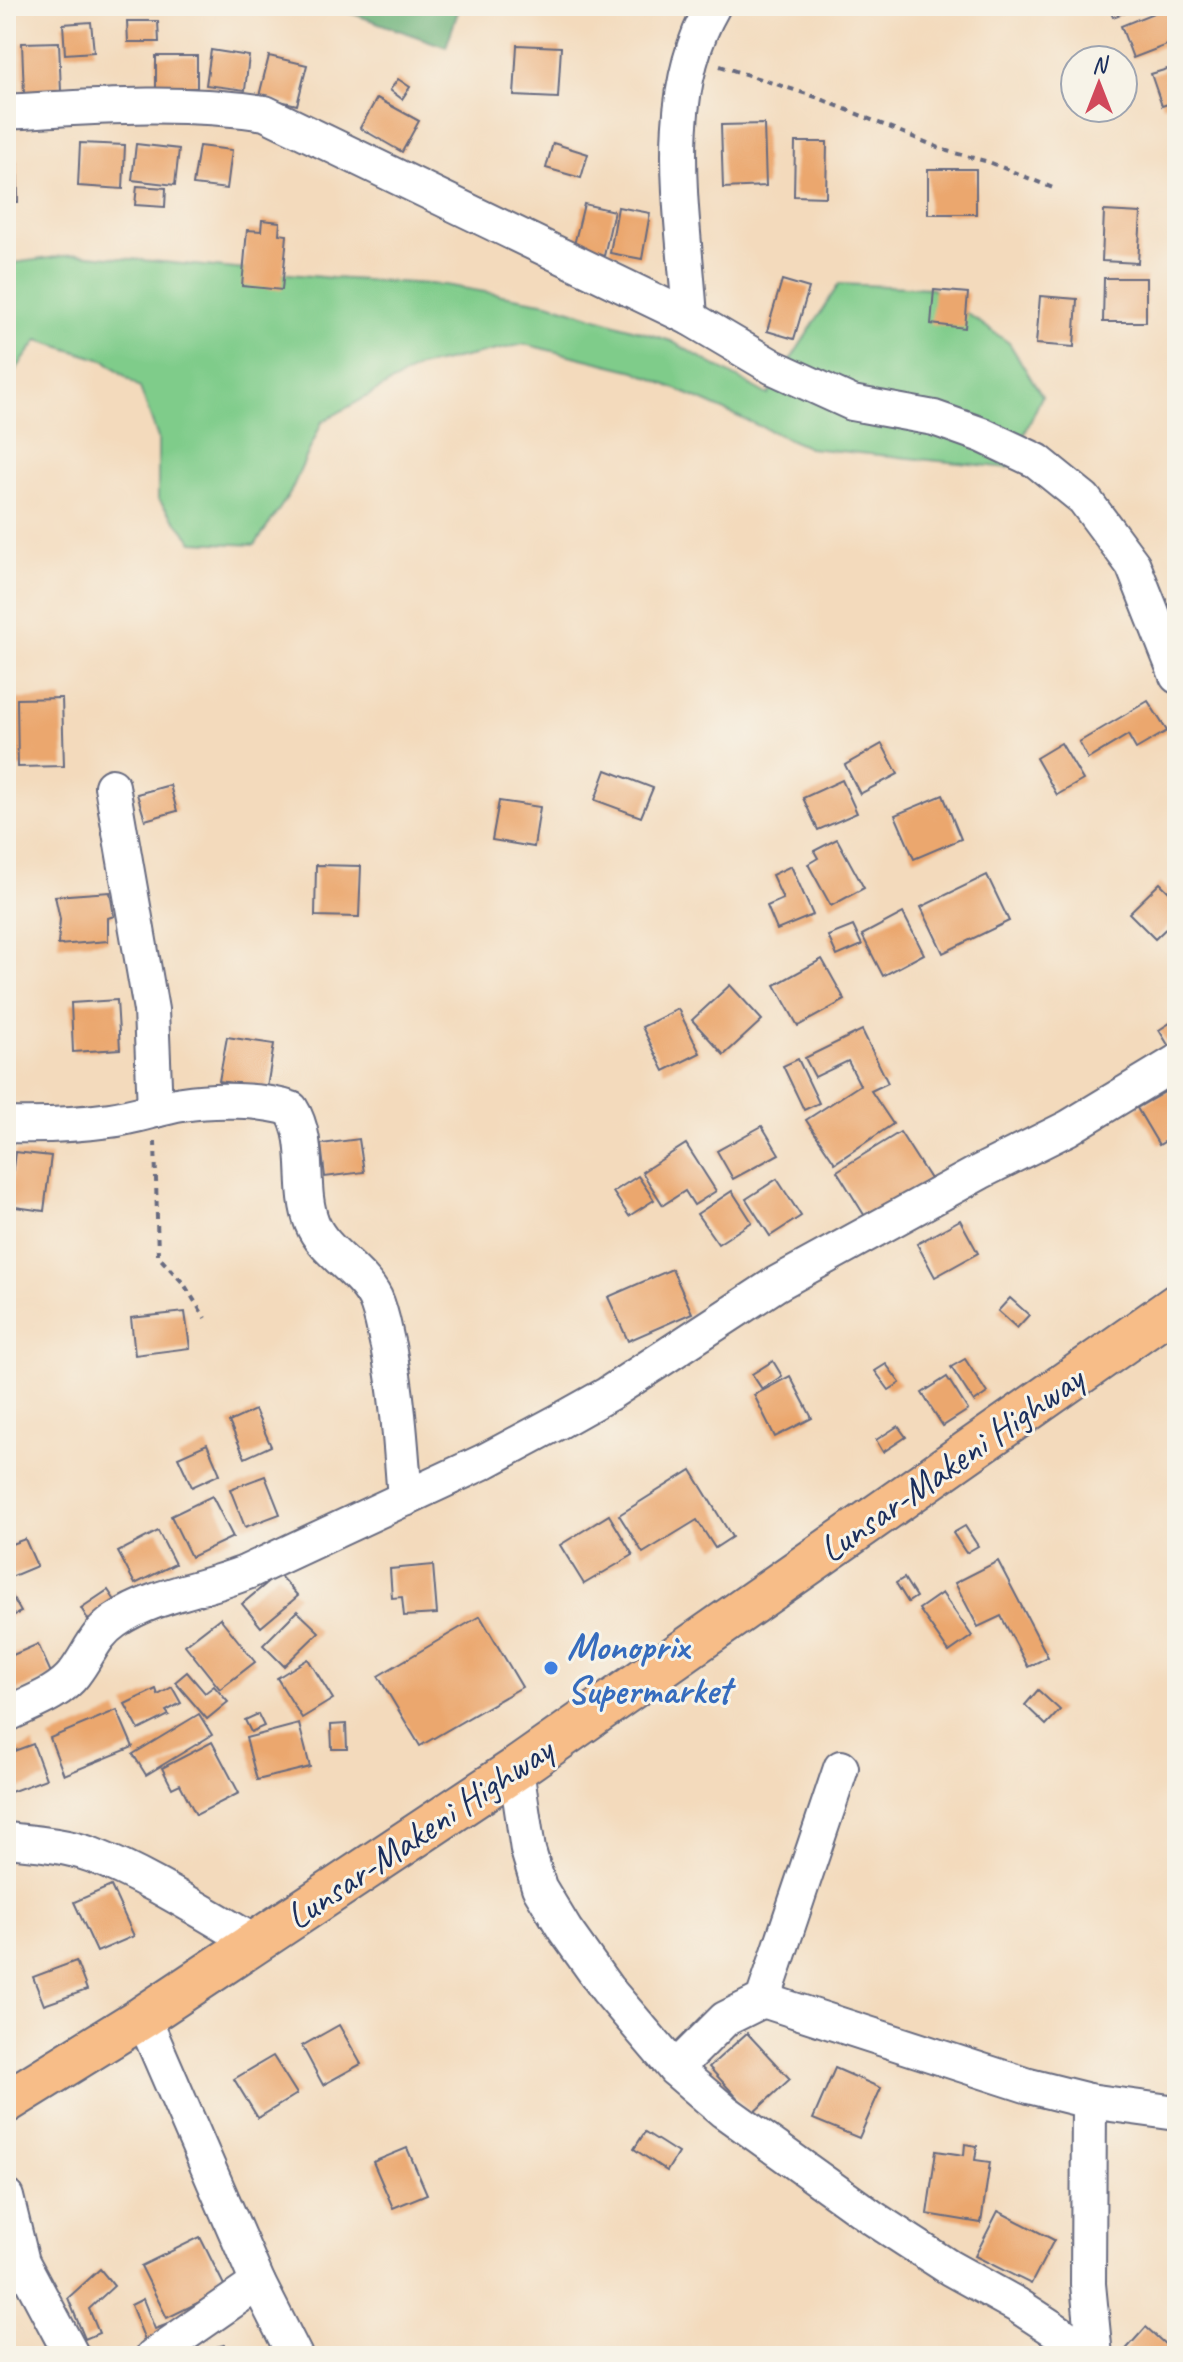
<svg xmlns="http://www.w3.org/2000/svg" width="1183" height="2362" font-family="Caveat,sans-serif">
  <style>
    .green { fill: #7fcc8a; stroke: #4d7e74; stroke-width: 2 }
    .forest { fill: #67b076; stroke: #41706a; stroke-width: 2 }
    .building { fill: #eba76e }
    .lines { fill: none; stroke-linecap: round; stroke-linejoin: round }
    .minor-casing { stroke: #676b7f; stroke-width: 38 }
    .major-casing { stroke: #676b7f; stroke-width: 46 }
    .path { stroke: #676b7f; stroke-width: 4; stroke-dasharray: 6 6; stroke-linecap: butt }
    .minor { stroke: #fff; stroke-width: 34 }
    .major { stroke: #f7bd88; stroke-width: 42 }
    .shop-dot { fill: #3f7fe0; stroke: #f7f3e8; stroke-width: 3 }
    .labels { text-anchor: middle; dominant-baseline: central; stroke-width: 6; stroke-linejoin: round; paint-order: stroke }
    .street-label { font-size: 38px; fill: #1b2f5e; stroke: #f7f3e8 }
    .shop-label { font-size: 38px; font-weight: bold; fill: #366cbe; stroke: #f7f3e8; text-anchor: start }
  </style>
  <rect width="100%" height="100%" fill="#f7f3e8"/>
  <filter id="ink" filterUnits="userSpaceOnUse"><feTurbulence type="fractalNoise" baseFrequency=".0125" numOctaves="2"/><feDisplacementMap in="SourceGraphic" scale="16" xChannelSelector="R" yChannelSelector="G"/><feConvolveMatrix kernelMatrix="1 2 1 2 8 2 1 2 1" color-interpolation-filters="sRGB"/></filter>
  <filter id="wash" filterUnits="userSpaceOnUse"><feTurbulence type="fractalNoise" baseFrequency=".006" numOctaves="4" result="noise"/><feDisplacementMap in="SourceGraphic" scale="32" xChannelSelector="R" yChannelSelector="G"/><feGaussianBlur stdDeviation="1.8" result="paint"/><feColorMatrix in="noise" values="0 0 0 0 0 0 0 0 0 0 0 0 0 0 0 0 0 1.4 0 .05"/><feComposite in="paint" operator="in"/></filter>
  <g filter="url(#wash)">
    <rect width="100%" height="100%" fill="#f3dabc"/>
    <polygon class="green" points="78,254 332,278 445,285 548,303 671,341 768,395 839,284 931,288 1009,343 1042,396 1009,468 809,448 635,371 524,344 419,367 322,422 290,493 255,545 193,542 158,499 158,438 140,388 106,361 38,340 6,383 6,264"/>
    <polygon class="forest" points="331,6 460,6 446,47"/>
    <g id="blocks">
      <g class="building">
        <polygon points="1108,6 1141,6 1113,17"/>
        <polygon points="1168,7 1177,30 1177,41 1133,58 1121,26"/>
        <polygon points="127,21 158,21 159,42 128,42"/>
        <polygon points="91,22 94,52 65,54 63,24"/>
        <polygon points="59,42 61,92 24,94 22,43"/>
        <polygon points="517,45 561,47 558,98 514,96"/>
        <polygon points="211,50 249,56 245,90 206,85"/>
        <rect x="156" y="56" width="41" height="32"/>
        <polygon points="269,56 307,65 297,105 259,96"/>
        <polygon points="1177,66 1177,101 1162,106 1151,74"/>
        <polygon points="398,79 410,87 402,99 390,90"/>
        <polygon points="377,98 419,121 402,152 360,128"/>
        <polygon points="764,124 766,186 723,188 721,125"/>
        <polygon points="795,142 827,142 826,197 794,196"/>
        <polygon points="80,143 125,145 123,189 78,186"/>
        <polygon points="553,143 588,154 581,178 546,168"/>
        <polygon points="136,144 179,149 175,185 132,180"/>
        <polygon points="199,146 232,150 227,189 193,185"/>
        <polygon points="6,160 17,160 18,202 6,202"/>
        <rect x="928" y="169" width="48" height="45"/>
        <polygon points="137,186 166,188 165,207 135,205"/>
        <polygon points="584,204 614,211 604,256 573,249"/>
        <polygon points="618,207 650,213 642,259 610,253"/>
        <polygon points="1104,211 1141,213 1138,263 1102,261"/>
        <polygon points="262,220 280,222 279,234 287,235 282,290 242,286 247,230 261,231"/>
        <polygon points="1104,278 1146,278 1146,322 1103,322"/>
        <polygon points="782,280 809,288 794,339 767,331"/>
        <polygon points="934,290 968,293 965,328 931,324"/>
        <polygon points="1040,296 1077,299 1074,347 1036,344"/>
        <polygon points="62,698 64,766 18,767 17,699"/>
        <polygon points="1148,701 1167,731 1136,749 1128,735 1088,759 1079,742"/>
        <polygon points="1061,743 1083,780 1057,795 1036,758"/>
        <polygon points="882,744 898,774 860,794 845,765"/>
        <polygon points="606,770 653,788 641,817 595,800"/>
        <polygon points="842,780 857,813 818,830 803,798"/>
        <polygon points="170,785 177,811 145,820 137,794"/>
        <polygon points="943,795 961,839 914,859 895,815"/>
        <polygon points="499,801 540,807 534,847 492,840"/>
        <polygon points="837,839 864,888 831,906 808,864 818,858 814,851"/>
        <polygon points="316,865 361,866 359,917 315,916"/>
        <polygon points="791,866 813,915 777,930 767,906 783,899 772,875"/>
        <polygon points="987,875 1009,921 943,953 921,907"/>
        <polygon points="1160,883 1177,900 1177,918 1155,939 1129,913"/>
        <polygon points="110,892 114,916 108,918 108,941 58,945 60,919 55,896"/>
        <polygon points="903,913 924,954 883,976 862,935"/>
        <polygon points="853,926 862,945 837,956 828,936"/>
        <polygon points="822,959 845,1000 798,1026 775,985"/>
        <polygon points="730,985 762,1020 724,1055 692,1020"/>
        <polygon points="117,1000 120,1049 73,1052 71,1003"/>
        <polygon points="678,1009 700,1053 664,1071 642,1027"/>
        <polygon points="1170,1023 1177,1034 1177,1050 1173,1053 1159,1030"/>
        <polygon points="862,1030 888,1083 871,1091 893,1124 835,1163 806,1120 860,1085 848,1061 815,1077 805,1058"/>
        <polygon points="227,1037 274,1044 267,1088 219,1081"/>
        <polygon points="798,1059 819,1103 804,1110 783,1066"/>
        <polygon points="1177,1085 1177,1134 1159,1145 1137,1108"/>
        <polygon points="762,1126 779,1154 733,1179 717,1151"/>
        <polygon points="900,1132 930,1179 866,1218 837,1171"/>
        <polygon points="359,1139 364,1172 325,1177 321,1144"/>
        <polygon points="686,1144 716,1191 694,1205 685,1191 663,1205 642,1172"/>
        <polygon points="15,1152 51,1156 44,1211 8,1206"/>
        <polygon points="638,1176 654,1200 629,1216 613,1192"/>
        <polygon points="777,1179 801,1216 770,1236 746,1199"/>
        <polygon points="732,1191 752,1222 718,1244 697,1214"/>
        <polygon points="960,1220 978,1253 935,1277 917,1244"/>
        <polygon points="672,1269 692,1313 628,1341 608,1297"/>
        <polygon points="1010,1298 1029,1315 1017,1328 998,1311"/>
        <polygon points="185,1312 190,1348 135,1355 131,1318"/>
        <polygon points="965,1359 987,1393 974,1402 951,1367"/>
        <polygon points="773,1361 782,1376 762,1389 752,1374"/>
        <polygon points="886,1364 900,1383 889,1390 875,1371"/>
        <polygon points="790,1376 812,1418 775,1437 754,1395"/>
        <polygon points="947,1377 968,1410 943,1426 922,1393"/>
        <polygon points="255,1410 271,1446 245,1458 229,1422"/>
        <polygon points="898,1426 906,1437 883,1452 876,1440"/>
        <polygon points="207,1444 220,1474 192,1487 178,1457"/>
        <polygon points="691,1470 732,1537 715,1548 697,1520 643,1553 619,1515"/>
        <polygon points="265,1476 280,1514 245,1527 230,1489"/>
        <polygon points="212,1496 233,1537 191,1557 171,1516"/>
        <polygon points="609,1515 633,1555 584,1584 560,1545"/>
        <polygon points="965,1526 978,1546 966,1553 953,1533"/>
        <polygon points="158,1531 175,1564 135,1584 118,1552"/>
        <polygon points="25,1539 37,1566 6,1579 6,1546"/>
        <polygon points="998,1561 1048,1657 1028,1667 1001,1616 978,1627 955,1583"/>
        <polygon points="433,1565 437,1614 404,1616 402,1597 392,1598 390,1569"/>
        <polygon points="278,1574 298,1596 261,1627 242,1604"/>
        <polygon points="904,1578 916,1597 908,1602 896,1583"/>
        <polygon points="8,1589 21,1612 6,1619 6,1590"/>
        <polygon points="108,1590 122,1611 94,1629 81,1608"/>
        <polygon points="942,1593 972,1636 949,1652 919,1609"/>
        <polygon points="297,1611 319,1632 284,1666 263,1645"/>
        <polygon points="480,1616 522,1687 420,1746 378,1676"/>
        <polygon points="220,1618 255,1662 220,1689 185,1645"/>
        <polygon points="38,1644 52,1675 11,1693 6,1684 6,1658"/>
        <polygon points="308,1659 333,1699 302,1718 277,1678"/>
        <polygon points="187,1672 205,1693 214,1686 228,1702 207,1719 175,1682"/>
        <polygon points="172,1687 181,1703 166,1711 169,1715 139,1730 125,1704 156,1689 158,1695"/>
        <polygon points="1038,1690 1060,1710 1046,1725 1025,1705"/>
        <polygon points="117,1710 133,1747 64,1775 50,1738"/>
        <polygon points="199,1714 212,1735 146,1775 133,1754"/>
        <polygon points="258,1714 264,1726 251,1732 245,1720"/>
        <polygon points="299,1724 310,1767 257,1780 246,1738"/>
        <polygon points="346,1724 347,1749 332,1749 331,1725"/>
        <polygon points="212,1742 239,1793 196,1815 180,1784 172,1788 162,1768"/>
        <polygon points="33,1744 46,1779 8,1793 6,1787 6,1754"/>
        <polygon points="111,1886 134,1936 97,1952 74,1902"/>
        <polygon points="76,1961 87,1990 44,2005 33,1977"/>
        <polygon points="339,2025 361,2064 323,2085 302,2046"/>
        <polygon points="747,2033 790,2079 752,2114 709,2067"/>
        <polygon points="273,2056 297,2094 258,2118 234,2079"/>
        <polygon points="835,2068 881,2088 859,2138 813,2119"/>
        <polygon points="645,2132 678,2153 667,2171 634,2149"/>
        <polygon points="965,2144 977,2146 975,2160 990,2162 981,2223 927,2214 936,2151 964,2155"/>
        <polygon points="407,2148 427,2194 393,2208 373,2162"/>
        <polygon points="998,2211 1054,2240 1031,2284 975,2256"/>
        <polygon points="200,2237 226,2289 167,2318 141,2266"/>
        <polygon points="100,2269 114,2286 89,2309 99,2333 85,2339 68,2298"/>
        <polygon points="143,2299 155,2329 176,2321 147,2345 131,2305"/>
        <polygon points="1146,2327 1177,2355 1177,2356 1120,2356"/>
        <polygon points="224,2345 227,2356 184,2356 184,2355"/>
      </g>
    </g>
  </g>
  <g filter="url(#ink)">
    <use href="#blocks" fill-opacity="0" stroke="#676b7f" stroke-width="2"/>
    <g class="lines">
      <defs>
        <g id="minor">
          <path d="M6,112C93,107 178,100 265,113L690,318L773,367L852,403L934,418L982,435L1037,461L1084,499L1133,565L1177,676"/>
          <path d="M690,318C684,215 659,99 713,6"/>
          <polyline points="112,786 151,1010 155,1110"/>
          <path d="M6,1125C41,1126 75,1125 110,1120C134,1117 158,1108 182,1104C212,1099 263,1099 291,1109C312,1142 298,1188 312,1223C324,1253 360,1269 375,1298C382,1313 384,1330 388,1346C398,1397 401,1447 405,1499"/>
          <path d="M6,1715C27,1704 59,1694 74,1674C89,1655 94,1635 115,1621C154,1594 204,1590 247,1572L485,1461L558,1422L608,1394L776,1284L980,1172L1068,1128L1177,1062"/>
          <polyline points="516,1769 528,1850 539,1887 565,1930 607,1989 675,2069 724,2111 873,2218 950,2268 1017,2305 1095,2356"/>
          <path d="M6,1840C34,1843 65,1845 92,1855C149,1877 203,1913 256,1943"/>
          <polyline points="763,2000 1029,2086 1089,2101 1177,2113"/>
          <polyline points="143,2017 258,2283 295,2356"/>
          <polyline points="675,2069 725,2019 763,2000 841,1768"/>
          <polyline points="1089,2101 1088,2284 1095,2356"/>
          <polyline points="6,2197 22,2262 72,2356"/>
          <polyline points="153,2356 258,2283"/>
        </g>
        <polyline id="major" points="6,2102 143,2017 516,1769 1177,1305"/>
      </defs>
      <use href="#minor" class="minor-casing"/>
      <use href="#major" class="major-casing"/>
      <g class="path">
        <polyline points="720,66 816,97 947,151 989,162 1053,188"/>
        <polyline points="155,1141 158,1256 184,1284 205,1318"/>
      </g>
      <use href="#minor" class="minor"/>
      <use href="#major" class="major"/>
    </g>
  </g>
  <circle class="shop-dot" cx="551" cy="1668" r="8"/>
  <g class="labels">
    <g class="street-label">
      <text transform="translate(951 1464) rotate(-35)">Lunsar-Makeni Highway</text>
      <text transform="translate(419 1833) rotate(-34)">Lunsar-Makeni Highway</text>
    </g>
    <g class="shop-label">
      <text x="567" y="1646">Monoprix<tspan x="567" dy="44">Supermarket</tspan></text>
    </g>
  </g>
  <rect width="1183" height="2362" fill="none" stroke="#f7f3e8" stroke-width="32"/>
  <g transform="translate(1099 84)"><circle r="38" fill="#f7f3e8" stroke="#9fa5b1" stroke-width="2"/>
  <path d="M0-6L14 30L0 20L-14 30Z" fill="#d1495b"/>
  <text y="-12" font-size="22" font-weight="bold" text-anchor="middle" fill="#1b2f5e">N</text>
  </g>
</svg>
